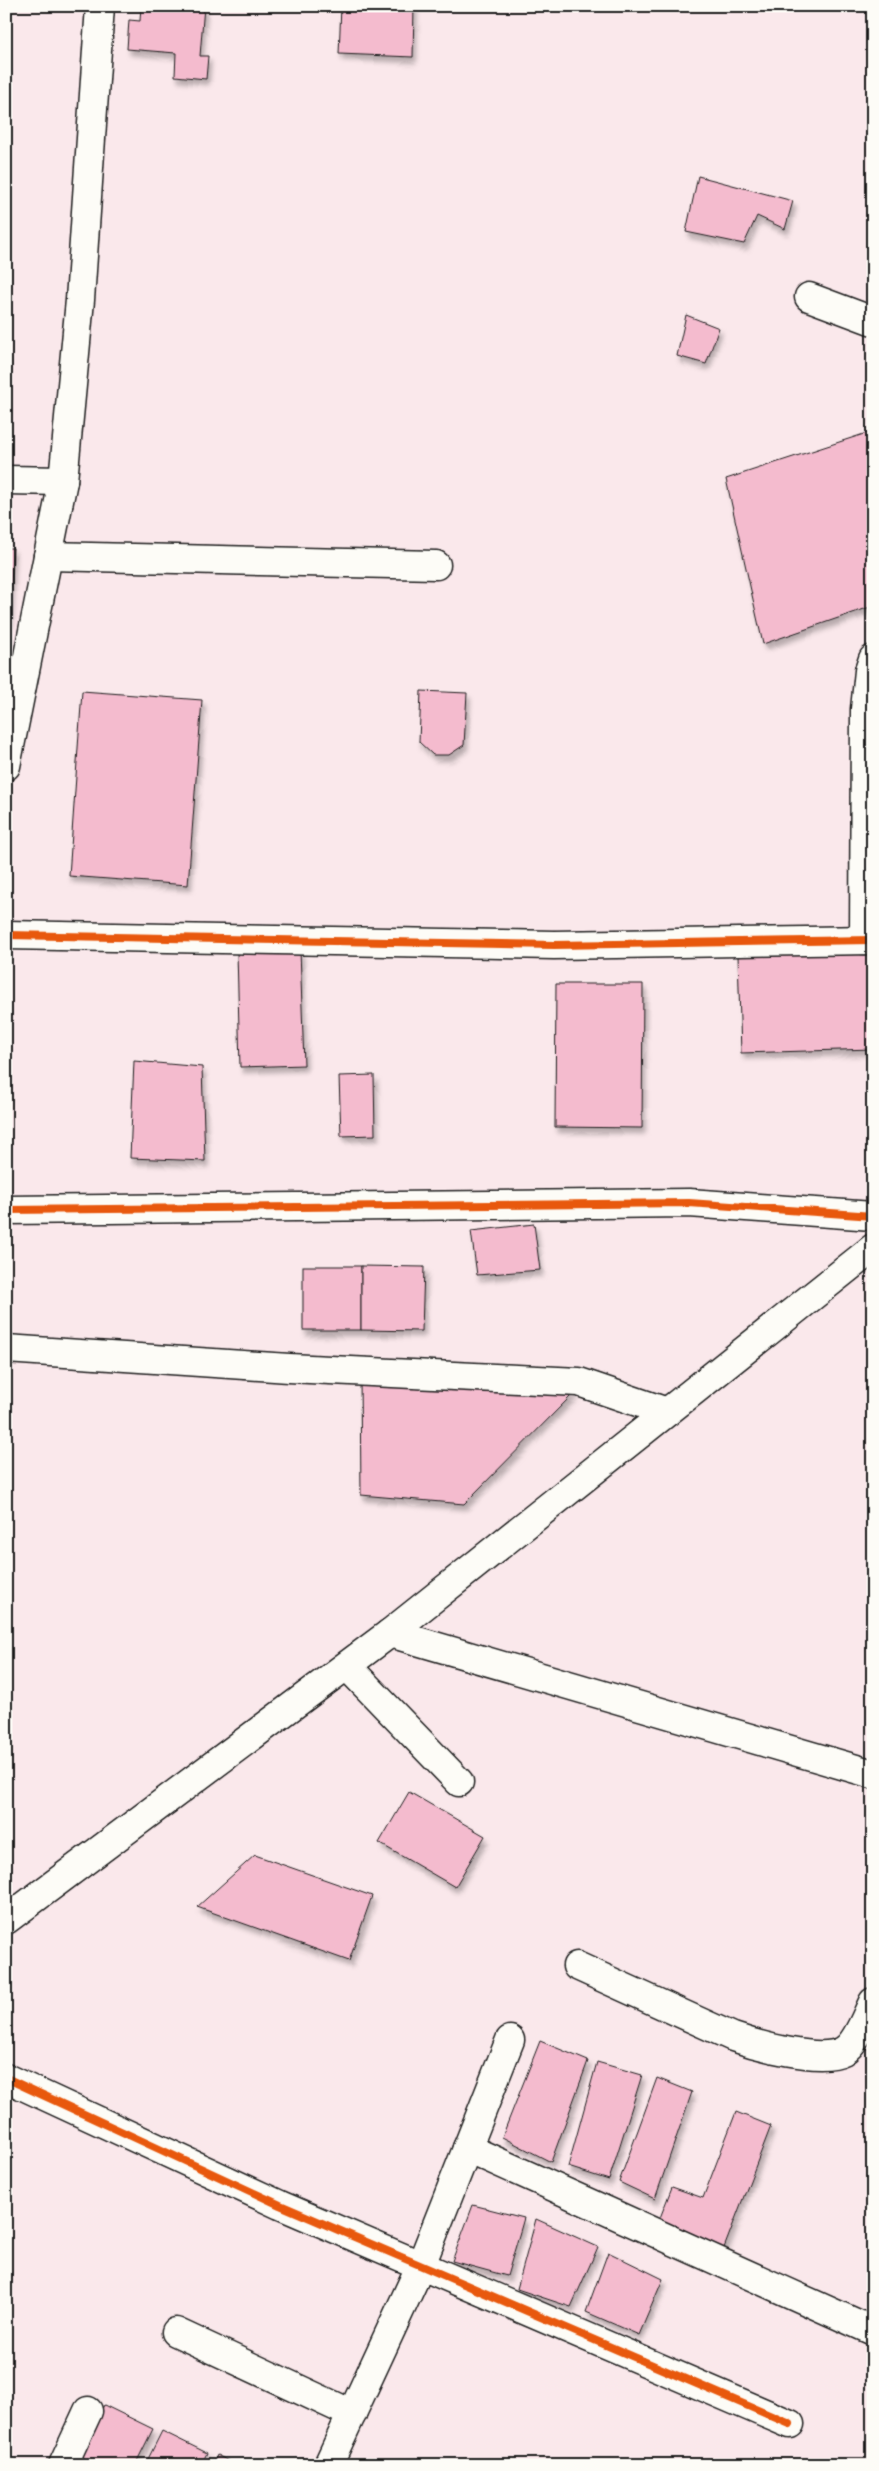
<svg xmlns="http://www.w3.org/2000/svg" width="879" height="2471" font-family="Itim,sans-serif">
  <style>
    .building { fill: #f4bbce; stroke: #1c1c1c; filter: url(#shadow) }
    .lines { fill: none; stroke-linecap: round; stroke-linejoin: round }
    .street-casing { stroke: #1c1c1c; stroke-width: 31 }
    .secondary-casing { stroke: #1c1c1c; stroke-width: 31 }
    .street { stroke: #fdfcf7; stroke-width: 28 }
    .secondary { stroke: #fdfcf7; stroke-width: 28 }
    .cycleway-casing { stroke: #fdfcf7; stroke-width: 11 }
    .cycleway { stroke: #e8590c; stroke-width: 8 }
  </style>
  <defs>
    <filter id="shadow"><feDropShadow dx="3" dy="5.5" stdDeviation="2.5" flood-color="#0004"/></filter>
  </defs>
  <rect width="100%" height="100%" fill="#fae8eb"/>
  <filter id="ink" filterUnits="userSpaceOnUse"><feTurbulence type="fractalNoise" baseFrequency=".02" numOctaves="2"/><feDisplacementMap in="SourceGraphic" scale="10" xChannelSelector="R" yChannelSelector="G"/><feConvolveMatrix kernelMatrix="1 2 1 2 8 2 1 2 1" color-interpolation-filters="sRGB"/></filter>
  <g filter="url(#ink)">
    <g class="building">
      <polygon points="141,6 204,6 200,56 208,56 206,79 175,76 176,53 127,49 129,20 140,21"/>
      <polygon points="341,6 414,6 413,57 339,54"/>
      <polygon points="698,176 793,201 785,229 757,216 744,244 686,232"/>
      <polygon points="686,315 719,328 706,364 677,356"/>
      <polygon points="873,431 873,606 763,644 726,479"/>
      <polygon points="6,548 13,548 9,622 6,622"/>
      <polygon points="82,691 202,700 188,885 69,876"/>
      <polygon points="421,691 467,693 464,745 449,755 433,755 419,742"/>
      <polygon points="300,950 304,1065 240,1067 237,952"/>
      <polygon points="873,953 873,1049 741,1053 738,955"/>
      <polygon points="556,984 643,984 642,1128 555,1127"/>
      <polygon points="134,1061 202,1067 205,1161 130,1158"/>
      <polygon points="374,1075 375,1135 341,1136 339,1076"/>
      <polygon points="534,1224 540,1270 477,1275 471,1231"/>
      <rect x="303" y="1266" width="58" height="64"/>
      <polygon points="361,1266 424,1267 422,1331 361,1330"/>
      <polygon points="360,1376 575,1392 464,1504 361,1495"/>
      <polygon points="409,1792 485,1836 455,1887 379,1843"/>
      <polygon points="255,1855 372,1896 349,1961 197,1907"/>
      <polygon points="540,2041 588,2061 551,2162 502,2137"/>
      <polygon points="597,2062 642,2075 609,2180 568,2167"/>
      <polygon points="657,2078 692,2092 655,2199 619,2182"/>
      <polygon points="736,2112 771,2126 724,2248 658,2223 672,2187 703,2198"/>
      <polygon points="473,2205 524,2218 507,2276 452,2261"/>
      <polygon points="536,2219 598,2247 571,2307 517,2289"/>
      <polygon points="608,2252 663,2279 639,2335 586,2312"/>
      <polygon points="104,2405 153,2429 135,2465 74,2465"/>
      <polygon points="162,2431 207,2453 201,2465 145,2465"/>
      <polygon points="217,2455 236,2465 213,2465"/>
    </g>
    <g class="lines">
      <defs>
        <g id="street">
          <polyline points="809,297 873,321"/>
          <polyline points="6,480 63,481"/>
          <polyline points="48,556 436,565"/>
          <polyline points="6,766 63,481 80,300 100,6"/>
          <polyline points="6,935 554,945 873,940"/>
          <polyline points="864,940 865,709 869,671 873,659"/>
          <polyline points="6,1210 689,1203 873,1216"/>
          <polyline points="6,1349 289,1368 579,1382 667,1412"/>
          <polyline points="390,1633 873,1774"/>
          <polyline points="347,1666 459,1782"/>
          <path d="M577,1966L733,2037C756,2045 820,2063 843,2051C857,2043 866,2016 873,2002"/>
          <polyline points="6,2078 280,2205 790,2424"/>
          <polyline points="467,2148 871,2330"/>
          <polyline points="176,2332 352,2414"/>
          <polyline points="63,2465 88,2411"/>
          <polyline points="328,2465 421,2265 510,2040"/>
        </g>
        <polyline id="secondary" points="6,1920 390,1633 873,1248"/>
      </defs>
      <use href="#street" class="street-casing"/>
      <use href="#secondary" class="secondary-casing"/>
      <use href="#street" class="street"/>
      <use href="#secondary" class="secondary"/>
      <defs>
        <g id="cycleway">
          <polyline points="6,935 554,945 873,940"/>
          <polyline points="6,1210 689,1203 873,1216"/>
          <polyline points="6,2078 280,2205 790,2424"/>
        </g>
      </defs>
      <use href="#cycleway" class="cycleway-casing"/>
      <use href="#cycleway" class="cycleway"/>
    </g>
  </g>
  <rect width="879" height="2471" fill="none" stroke="#fdfcf7" stroke-width="25"/>
  <rect x="12" y="12" width="854" height="2446" fill="none" stroke="#1c1c1c" stroke-width="2" filter="url(#ink)"/>
</svg>
